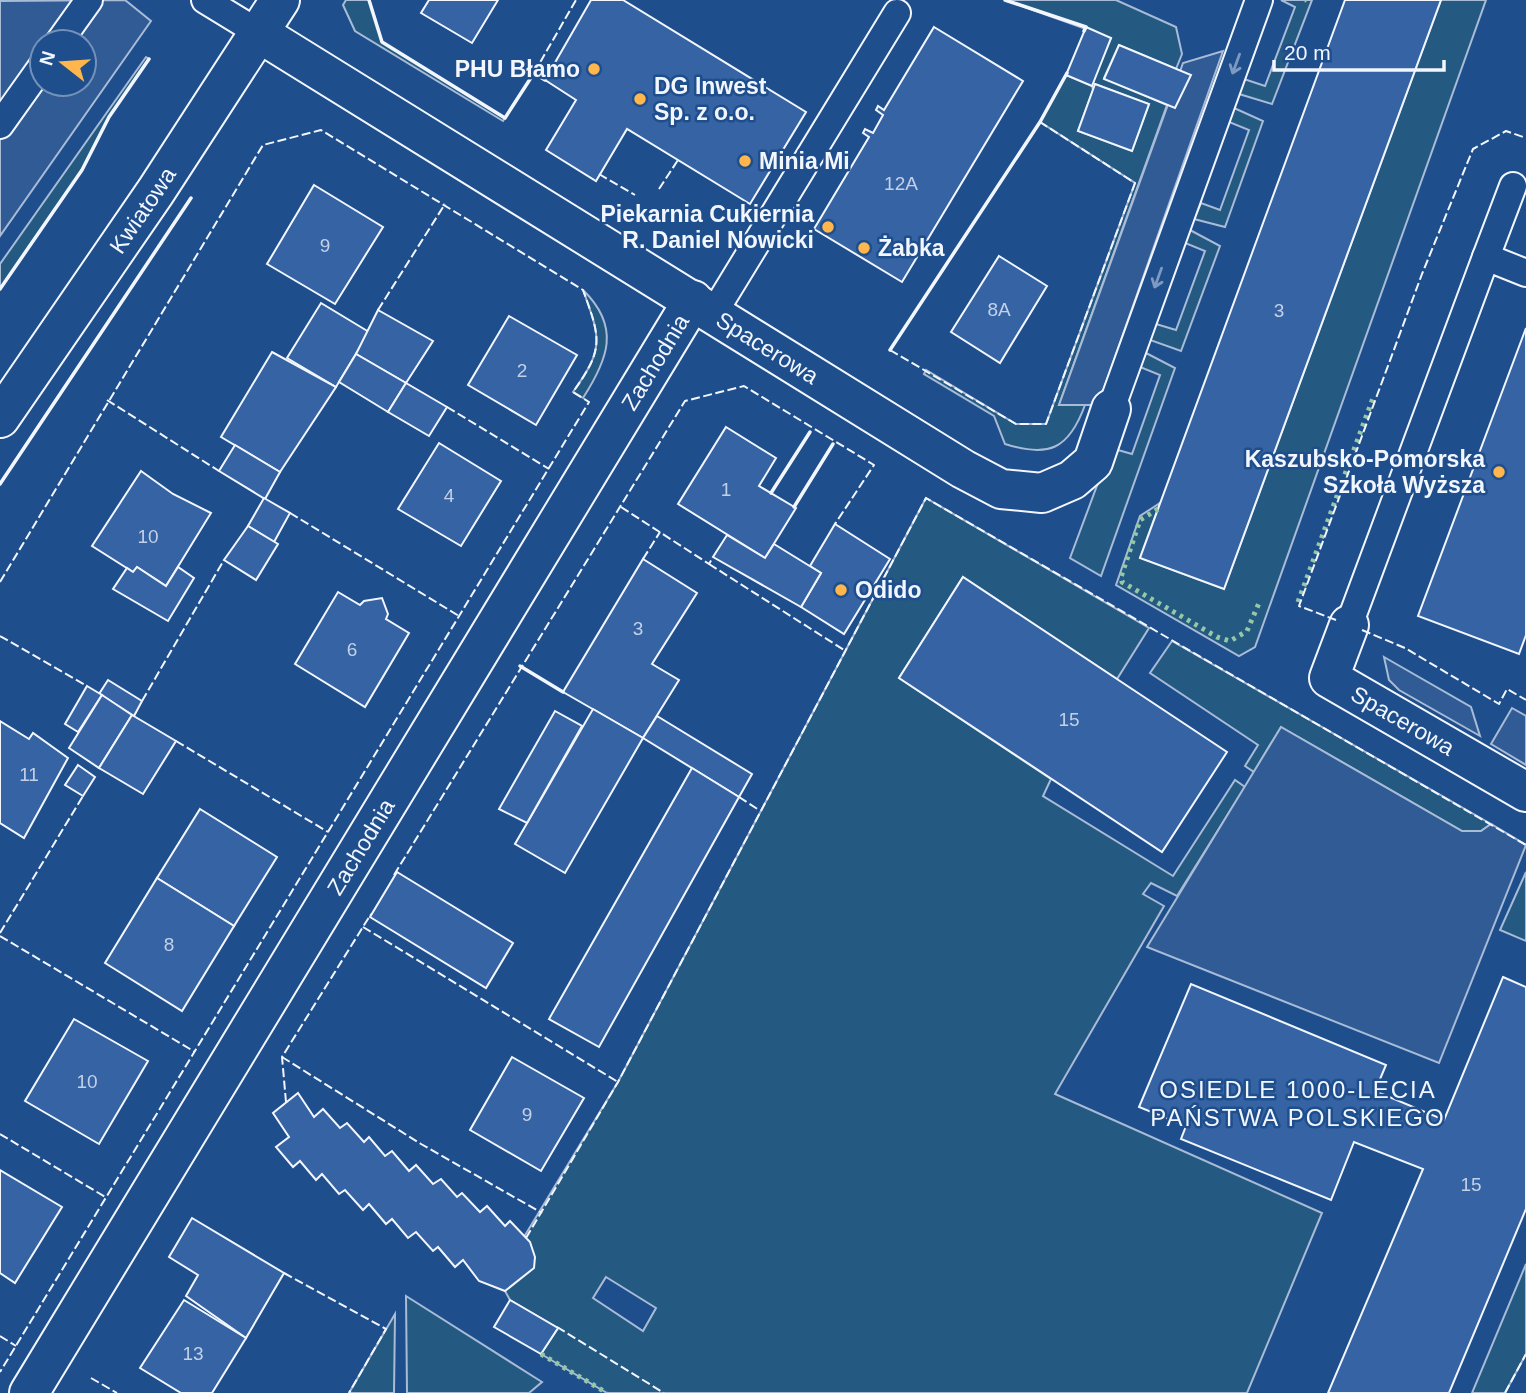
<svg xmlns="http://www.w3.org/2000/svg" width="1526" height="1393" font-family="Arial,sans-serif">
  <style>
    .green { fill: #245a82; stroke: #a8bbd7; stroke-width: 2; fill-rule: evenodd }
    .parking { fill: #305b95; stroke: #a8bbd7; stroke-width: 2; fill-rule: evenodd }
    .building { fill: #3563a3; stroke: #f2f6ff; stroke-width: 2 }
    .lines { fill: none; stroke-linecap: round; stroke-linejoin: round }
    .lane-casing { stroke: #f2f6ff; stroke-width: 30 }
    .street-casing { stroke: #f2f6ff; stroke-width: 42 }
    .secondary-casing { stroke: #f2f6ff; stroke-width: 42 }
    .lane { stroke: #1f4e8c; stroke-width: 26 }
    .street { stroke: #1f4e8c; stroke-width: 38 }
    .secondary { stroke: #1f4e8c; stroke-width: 38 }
    .hedge { stroke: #97c8a6; stroke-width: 5; stroke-dasharray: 3.5 5; stroke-linecap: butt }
    .fence { stroke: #f2f6ff; stroke-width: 2; stroke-dasharray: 9 3.5; stroke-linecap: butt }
    .wall { stroke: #f2f6ff; stroke-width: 3.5 }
    .oneway { stroke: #7e9ac0 }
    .poi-dot { fill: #ffb74d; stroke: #1f4e8c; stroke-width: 2.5 }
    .labels { text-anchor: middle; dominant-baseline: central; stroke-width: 5; stroke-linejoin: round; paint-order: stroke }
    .number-label { font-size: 19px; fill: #c3d1e8 }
    .poi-label { font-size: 23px; font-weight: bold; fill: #f2f6ff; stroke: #1f4e8c; text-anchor: start }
    .street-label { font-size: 23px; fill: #f2f6ff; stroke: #1f4e8c }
    .neighbourhood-label { font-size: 24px; letter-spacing: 2px; fill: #f2f6ff; stroke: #1f4e8c }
  </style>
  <rect width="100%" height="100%" fill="#1f4e8c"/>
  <g class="green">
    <polygon points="346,0 369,0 382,42 505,118 503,121 355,31 343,5"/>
    <path d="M1005,0H1116L1176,27L1182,54L1176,69L1119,45L1104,78L1167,105L1059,405H1085C1069,449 1049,458 1005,444L994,416L924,374L926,370L1016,424H1046L1135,183L1040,122L1066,75L1092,86L1093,90L1078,131L1132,151L1149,104L1092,83L1111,38Z"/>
    <polygon points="1281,0 1312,0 1272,104 1239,94 1244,79 1265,86 1295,7"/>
    <polygon points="1441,0 1486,0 1255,647 1239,656 1116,585 1140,516 1160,503 1140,558 1224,589"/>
    <polygon points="146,57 149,59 109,117 82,170 0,289 0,264"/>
    <polygon points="1234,108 1263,121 1225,227 1194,219 1201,203 1220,210 1249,130 1229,122"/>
    <polygon points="1190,230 1220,246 1181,351 1150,340 1156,324 1176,330 1205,251 1185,243"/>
    <path d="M583,290C621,327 608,359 583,398L573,392C604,349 601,339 583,290Z"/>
    <polygon points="1146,353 1175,368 1101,576 1070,558 1111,448 1132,454 1160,375 1140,367"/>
    <path d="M926,498L1149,628L1117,679L963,577L899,678L1051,779L1043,796L1173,876L1235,780L1245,787L1177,896L1151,883L1143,894L1164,906L1055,1094L1322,1213L1247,1393H607L541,1354L558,1328L510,1300L505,1291L524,1237L618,1082ZM606,1277L656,1308L643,1331L593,1298Z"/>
    <polygon points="1172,641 1491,824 1481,831 1462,831 1281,727 1254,772 1245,766 1258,745 1150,673"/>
    <polygon points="1526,872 1526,941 1500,930"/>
    <polygon points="1526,1264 1526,1354 1505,1393 1472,1393"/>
    <polygon points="406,1296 542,1382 529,1393 407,1393"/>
    <polygon points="395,1314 394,1393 349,1393"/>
  </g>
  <g class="parking">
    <path d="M125,0L151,21L0,236V1ZM42,42H84V84H42Z"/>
    <polygon points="1223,51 1098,405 1059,405 1183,63"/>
    <polygon points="1384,657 1471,707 1480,736 1399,690 1389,680"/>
    <polygon points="1512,708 1526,716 1526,765 1491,744"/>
    <polygon points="1281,727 1462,831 1481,831 1491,824 1526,845 1439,1063 1147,947"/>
  </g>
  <g class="building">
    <polygon points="429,0 498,0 472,43 421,13"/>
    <polygon points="591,0 623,0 806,112 750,204 627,129 596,181 546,150 576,100 545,80"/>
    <polygon points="1345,0 1441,0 1224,589 1140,558"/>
    <polygon points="934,27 1023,81 902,282 814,229 869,137 863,133 865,129 873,133 883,115 876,110 878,106 884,110"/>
    <polygon points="1086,27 1111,38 1092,86 1066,75"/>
    <polygon points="1119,45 1191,75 1175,108 1104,79"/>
    <polygon points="1095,84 1149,104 1132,151 1078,131"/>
    <polygon points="314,185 383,227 335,304 267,264"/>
    <polygon points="999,256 1047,286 1000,363 951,332"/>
    <polygon points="321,303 369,332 336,387 287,358"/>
    <polygon points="378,310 433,341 406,383 356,354"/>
    <polygon points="509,316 577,355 536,425 468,385"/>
    <polygon points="1526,328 1526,635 1519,654 1418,616"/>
    <polygon points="272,352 336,387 280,472 221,437"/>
    <polygon points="356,354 406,383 388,412 339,382"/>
    <polygon points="406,383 447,407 429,436 388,412"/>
    <polygon points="726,427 776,458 759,486 796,508 765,558 678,504"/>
    <polygon points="439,443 501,481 461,546 398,509"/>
    <polygon points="235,445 280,472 265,499 219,471"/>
    <polygon points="141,471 173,494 211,513 166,586 137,567 133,572 92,546"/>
    <polygon points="264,498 290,513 274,542 248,526"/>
    <polygon points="835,524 890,559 844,634 801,607 821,573 810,566"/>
    <polygon points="248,526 278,544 256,580 224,560"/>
    <polygon points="727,535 765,558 774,544 821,573 801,607 713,557"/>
    <polygon points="643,559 697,593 652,664 679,680 643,738 563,692"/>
    <polygon points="137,567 166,586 178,567 194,578 168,621 113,589 127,568 133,572"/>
    <polygon points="963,577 1227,752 1162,852 899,678"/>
    <polygon points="338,592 360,605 364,601 382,598 388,614 386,619 409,633 365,707 295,664"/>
    <polygon points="108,680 142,701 134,716 99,694"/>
    <polygon points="87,686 102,695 78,732 65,724"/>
    <polygon points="102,695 132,715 99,768 69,748"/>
    <polygon points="593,709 643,738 565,873 515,844"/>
    <polygon points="555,711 582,726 527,823 499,809"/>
    <polygon points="132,715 176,741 143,794 99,768"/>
    <polygon points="657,716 752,774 739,797 643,738"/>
    <polygon points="0,721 29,739 33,733 68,758 24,838 0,823"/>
    <polygon points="78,765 95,777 83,796 65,785"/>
    <polygon points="692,768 739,797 599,1047 549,1019"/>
    <polygon points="200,809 277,857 234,926 157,878"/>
    <polygon points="397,872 513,943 486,988 370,917"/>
    <polygon points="157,878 234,926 182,1011 105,963"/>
    <polygon points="1503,977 1526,987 1526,1209 1449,1393 1328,1393 1423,1169 1354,1142 1331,1200 1181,1139 1186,1126 1139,1107 1191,984 1386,1065 1375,1091 1444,1120"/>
    <polygon points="74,1019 148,1061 99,1144 25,1101"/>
    <polygon points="512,1057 584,1098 541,1171 470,1130"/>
    <polygon points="298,1093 314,1117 323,1109 340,1128 347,1123 364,1142 369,1137 385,1156 392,1151 409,1171 416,1165 433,1184 441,1179 457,1197 462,1193 480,1212 487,1206 505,1226 510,1221 530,1242 535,1257 534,1268 505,1291 479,1281 463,1260 455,1267 438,1247 433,1251 416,1232 408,1238 392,1219 386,1224 369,1204 363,1210 345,1190 339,1194 322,1174 316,1180 300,1161 293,1167 276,1147 289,1137 273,1113"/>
    <polygon points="0,1170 62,1207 15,1283 0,1273"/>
    <polygon points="192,1218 284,1273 246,1338 186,1296 198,1275 169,1257"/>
    <polygon points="184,1300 246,1338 212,1393 181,1393 140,1368"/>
    <polygon points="510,1300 558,1328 541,1354 494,1327"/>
  </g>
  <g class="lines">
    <defs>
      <g id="lane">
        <polyline points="205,0 259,33"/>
        <polyline points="59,42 89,0"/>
        <polyline points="0,125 42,66"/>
        <polyline points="1486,257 1513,186"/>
        <polyline points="713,314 897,13"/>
        <polyline points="1111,409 1259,0"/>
        <polyline points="1349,625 1486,257 1526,273"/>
      </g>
      <g id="street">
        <path id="s1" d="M259,33L963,469L1001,489L1042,493L1072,480L1093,462L1111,409"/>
        <path id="s2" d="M1349,625L1329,678L1526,792"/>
        <path id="s3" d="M29,1393L693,300"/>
      </g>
      <g id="secondary">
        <path id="s4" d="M0,418L156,191L280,0"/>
      </g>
    </defs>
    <use href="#lane" class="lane-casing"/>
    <use href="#street" class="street-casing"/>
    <use href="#secondary" class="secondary-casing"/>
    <use href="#lane" class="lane"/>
    <use href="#street" class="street"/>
    <use href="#secondary" class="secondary"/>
    <g class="hedge">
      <polyline points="1306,0 1307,1"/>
      <polyline points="1158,509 1140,520 1121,577 1122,582 1217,637 1230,641 1247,631 1259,603"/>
      <polyline points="1298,602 1373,398"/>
      <polyline points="541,1354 607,1393"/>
    </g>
    <g class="fence">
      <polyline points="534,73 576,0"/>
      <polyline points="599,174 635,195"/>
      <polyline points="659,189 678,160"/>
      <polyline points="378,310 445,204"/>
      <polyline points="890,350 1016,424 1046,424 1135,183 1040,122"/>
      <polyline points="107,400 219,471"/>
      <polyline points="447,407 549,469"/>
      <polyline points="621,507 709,564 713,557"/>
      <polyline points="290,513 459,616"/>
      <polyline points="643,559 660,532"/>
      <polyline points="709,564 844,650"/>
      <path d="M0,582L263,145L321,130L583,290C601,339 604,349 573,392L589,402L0,1372"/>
      <polyline points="1336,620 1299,606 1422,274 1473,149 1506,131 1526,138"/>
      <polyline points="1362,630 1405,648 1499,704 1507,689 1526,700"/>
      <polyline points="0,636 87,686"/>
      <polyline points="142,701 224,560"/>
      <polyline points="176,741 328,832"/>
      <polyline points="739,797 759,810"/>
      <polyline points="394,875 685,401 744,386 874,465 835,524"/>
      <polyline points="363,927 618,1082"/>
      <polyline points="0,933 83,796"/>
      <polyline points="0,936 195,1052"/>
      <polyline points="282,1057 421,1144 542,1213"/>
      <polyline points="286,1102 282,1057 371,914"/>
      <polyline points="0,1134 107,1198"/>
      <polyline points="526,1238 618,1082 926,498 1526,845"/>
      <polyline points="284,1273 386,1329 349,1393"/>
      <polyline points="557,1327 664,1393"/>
      <polyline points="0,1336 16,1346"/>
      <polyline points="91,1378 117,1393"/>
      <polyline points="1505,1393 1526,1354"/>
    </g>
    <g class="wall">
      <polyline points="369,0 382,42 505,118 534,73 545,80"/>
      <polyline points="1005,0 1086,27 1084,31"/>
      <polyline points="0,289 82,170 109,117 149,59"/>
      <polyline points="890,350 1040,122 1067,73"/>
      <polyline points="0,484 191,198"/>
      <polyline points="771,493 810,432"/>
      <polyline points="794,507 833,444"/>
      <polyline points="520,666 563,692"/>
    </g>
  </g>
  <defs><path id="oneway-shaft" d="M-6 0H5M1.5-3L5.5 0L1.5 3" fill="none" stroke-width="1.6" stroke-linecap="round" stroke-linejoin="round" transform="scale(1.75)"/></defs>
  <g class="oneway">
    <use href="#oneway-shaft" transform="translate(1236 64) rotate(110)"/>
    <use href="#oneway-shaft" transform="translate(1158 278) rotate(110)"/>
  </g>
  <g class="poi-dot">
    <circle cx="594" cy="69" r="7"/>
    <circle cx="640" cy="99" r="7"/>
    <circle cx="745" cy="161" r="7"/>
    <circle cx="828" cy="227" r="7"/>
    <circle cx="864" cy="248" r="7"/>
    <circle cx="1499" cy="472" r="7"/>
    <circle cx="841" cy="590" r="7"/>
  </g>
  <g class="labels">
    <g class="number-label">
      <text x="901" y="183">12A</text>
      <text x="325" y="245">9</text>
      <text x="999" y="309">8A</text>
      <text x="1279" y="310">3</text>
      <text x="522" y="370">2</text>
      <text x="726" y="489">1</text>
      <text x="449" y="495">4</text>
      <text x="148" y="536">10</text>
      <text x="638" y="628">3</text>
      <text x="352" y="649">6</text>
      <text x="1069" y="719">15</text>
      <text x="29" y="774">11</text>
      <text x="169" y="944">8</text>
      <text x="87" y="1081">10</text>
      <text x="527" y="1114">9</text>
      <text x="1471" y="1184">15</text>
      <text x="193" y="1353">13</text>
    </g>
    <g class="poi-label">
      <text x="580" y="69" text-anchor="end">PHU Błamo</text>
      <text x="654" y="86">DG Inwest<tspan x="654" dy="26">Sp. z o.o.</tspan></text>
      <text x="759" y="161">Minia Mi</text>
      <text x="814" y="214" text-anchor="end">Piekarnia Cukiernia<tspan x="814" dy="26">R. Daniel Nowicki</tspan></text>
      <text x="878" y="248">Żabka</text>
      <text x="1485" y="459" text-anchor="end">Kaszubsko-Pomorska<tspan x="1485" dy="26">Szkoła Wyższa</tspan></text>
      <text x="855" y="590">Odido</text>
    </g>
    <g class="street-label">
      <text stroke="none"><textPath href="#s4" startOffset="252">Kwiatowa</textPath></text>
      <text stroke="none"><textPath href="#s1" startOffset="598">Spacerowa</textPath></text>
      <text stroke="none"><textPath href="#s3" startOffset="1206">Zachodnia</textPath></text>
      <text stroke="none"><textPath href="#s2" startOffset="142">Spacerowa</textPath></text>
      <text stroke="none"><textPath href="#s3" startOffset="639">Zachodnia</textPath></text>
    </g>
    <g class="neighbourhood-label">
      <text x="1298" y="1089">OSIEDLE 1000-LECIA<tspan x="1298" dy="28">PAŃSTWA POLSKIEGO</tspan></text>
    </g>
  </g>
  <g transform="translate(63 63) rotate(287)"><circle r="33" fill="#1f4e8c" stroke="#7391ba" stroke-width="2"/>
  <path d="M0-5L12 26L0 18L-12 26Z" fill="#ffb74d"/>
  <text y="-10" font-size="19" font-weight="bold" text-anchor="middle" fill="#f2f6ff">N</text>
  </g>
  <path d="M1274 60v10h170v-10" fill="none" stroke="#f2f6ff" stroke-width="3.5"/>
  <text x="1284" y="60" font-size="21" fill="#f2f6ff" stroke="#1f4e8c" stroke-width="5" paint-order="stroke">20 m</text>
</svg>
